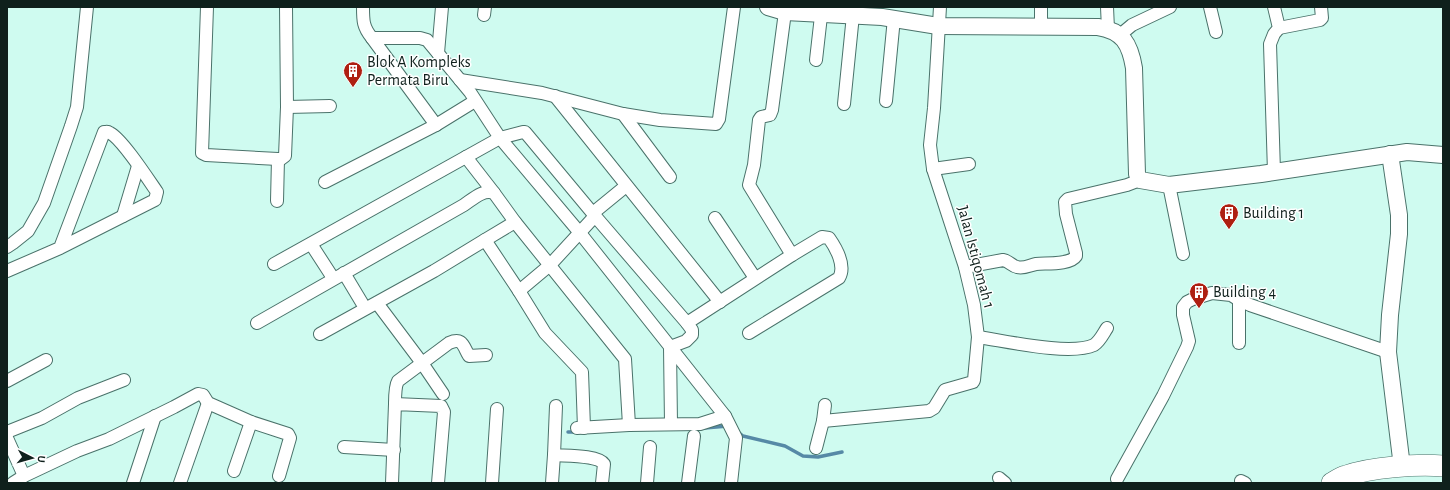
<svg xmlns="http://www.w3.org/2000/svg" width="1450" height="490" font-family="'Alegreya Sans',sans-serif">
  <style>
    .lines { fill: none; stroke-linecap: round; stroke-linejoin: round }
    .stream { stroke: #5689a6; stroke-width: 3.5 }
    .minor-casing { stroke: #4a726a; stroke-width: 14 }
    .tertiary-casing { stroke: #4a726a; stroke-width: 18 }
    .trunk-casing { stroke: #4a726a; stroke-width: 22 }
    .minor { stroke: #fff; stroke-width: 12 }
    .tertiary { stroke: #fff; stroke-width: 16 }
    .trunk { stroke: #fff; stroke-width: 21 }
    .labels { text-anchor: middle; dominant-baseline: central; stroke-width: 3; stroke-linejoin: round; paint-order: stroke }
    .poi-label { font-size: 16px; fill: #0f201c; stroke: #fff; text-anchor: start }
    .street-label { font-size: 16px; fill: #0f201c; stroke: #fff }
  </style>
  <rect width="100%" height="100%" fill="#cffbf0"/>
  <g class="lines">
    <g class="stream">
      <polyline points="705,428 728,426"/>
      <polyline points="568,432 576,432"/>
      <polyline points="738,432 743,436 785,446 803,456 818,457 842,452"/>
    </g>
    <defs>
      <g id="minor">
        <polyline points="207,7 202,153 206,155 278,159 281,159 285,156 287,107 286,7"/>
        <path d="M363,7C363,21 363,27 372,38H420L427,40L470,92L500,138L523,132H525L595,216"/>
        <polyline points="1107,7 1108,29"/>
        <polyline points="1210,7 1216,32"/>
        <polyline points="785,12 772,110 770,115 761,117 759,120 754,165 749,185 792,255"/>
        <polyline points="484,15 485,7"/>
        <polyline points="1041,27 1041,7"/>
        <polyline points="1279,28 1320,20 1322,18 1321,7"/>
        <polyline points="1120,35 1132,25 1170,7"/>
        <polyline points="372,38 436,125"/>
        <polyline points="438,53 442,7"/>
        <polyline points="816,60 822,7"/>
        <polyline points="460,80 542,93 623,114 660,120 716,124 719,119 734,7"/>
        <polyline points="555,96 720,302"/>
        <polyline points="886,101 894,18"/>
        <polyline points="844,104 853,15"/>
        <polyline points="287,107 330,106"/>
        <polyline points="623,114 670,177"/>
        <polyline points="466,157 494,193"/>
        <polyline points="933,169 969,164"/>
        <polyline points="1274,172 1270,44 1274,34 1279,28 1274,7"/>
        <polyline points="325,182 436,125 475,101"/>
        <polyline points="1169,185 1183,254"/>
        <polyline points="277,201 278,159"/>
        <polyline points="593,213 626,186"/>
        <polyline points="123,216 138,166"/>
        <polyline points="715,218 755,278"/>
        <polyline points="485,240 515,222"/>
        <polyline points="311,244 333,278"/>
        <polyline points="7,247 13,243 28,231 44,203 71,126 77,107 87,7"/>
        <polyline points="274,264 500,138 580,233 725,416 736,438 731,483"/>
        <path d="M965,267L1003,260C1009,261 1012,266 1017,267C1024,269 1030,265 1036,264C1047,263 1070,265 1076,256V253L1066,214L1065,202L1068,199L1127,185L1140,180"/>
        <path d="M7,271L60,248L155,200L157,192C148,179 122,139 110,133C107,131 107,132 104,132L60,248"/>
        <polyline points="344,273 365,308"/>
        <polyline points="1239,300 1239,343"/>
        <polyline points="377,303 422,363 443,394"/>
        <path d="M257,323L464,205C473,199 483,189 494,193L515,222L625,359L629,425"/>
        <polyline points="320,334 434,271 485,240 519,291"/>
        <path d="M978,337C1006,341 1070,356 1094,345C1100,341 1103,334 1107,328"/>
        <polyline points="7,381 46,360"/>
        <path d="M395,404C395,398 395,386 398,381L449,343C463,337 463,346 469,356L486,355"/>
        <path d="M556,406L554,455C565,456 598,455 604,464L602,483"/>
        <polyline points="823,421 929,411 934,408 945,390 973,382 974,380 978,337 974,305 965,267 933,169 930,145 934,108 940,7"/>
        <polyline points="671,424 670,347 686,341 692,335 692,330 687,323"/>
        <polyline points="577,428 629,425 700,424 725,416"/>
        <path d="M584,428L582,372L545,333L519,291L550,265L595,216L687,323L792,255L822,237L829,238C836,248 846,266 839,278L749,333"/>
        <polyline points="7,432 42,418 78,398 124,380"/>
        <polyline points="7,438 24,476 77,451 109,439 174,407 198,394 203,395 208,403 251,422 288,434 290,438 279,476"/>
        <polyline points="344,447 394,450"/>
        <polyline points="816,448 823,421 825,405"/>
        <polyline points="234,471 251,422"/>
        <polyline points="999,478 1005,483"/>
        <polyline points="1117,479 1163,396 1187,347 1189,341 1183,315 1183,307 1187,302 1193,299 1212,293 1231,295 1239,300 1250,305 1388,352"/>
        <polyline points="1241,481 1245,483"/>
        <polyline points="13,483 24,476"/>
        <polyline points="133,483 155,416"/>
        <polyline points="180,483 208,403"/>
        <polyline points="392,483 395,404 441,406 444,412 438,483"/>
        <polyline points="492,483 497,409"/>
        <polyline points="552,483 554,455"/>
        <polyline points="647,483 650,447"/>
        <polyline points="688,483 694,436"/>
      </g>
      <g id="tertiary">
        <path d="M768,7L785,12L882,17L938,26L1098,27C1123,31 1130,44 1134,68L1137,174L1140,180L1169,185L1261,174L1407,152L1443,155"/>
        <polyline points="1390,154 1399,215 1399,234 1390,315 1388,352 1402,467"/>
      </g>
      <path id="trunk" d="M1332,483C1337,480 1341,477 1346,476C1371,467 1417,464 1443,466"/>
    </defs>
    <use href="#minor" class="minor-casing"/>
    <use href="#tertiary" class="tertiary-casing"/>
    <use href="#trunk" class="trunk-casing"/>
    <use href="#minor" class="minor"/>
    <use href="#tertiary" class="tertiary"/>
    <use href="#trunk" class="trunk"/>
  </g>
  <defs>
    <symbol id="building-pin" viewBox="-11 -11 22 30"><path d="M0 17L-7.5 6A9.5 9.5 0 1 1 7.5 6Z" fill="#ae1f11" stroke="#fff"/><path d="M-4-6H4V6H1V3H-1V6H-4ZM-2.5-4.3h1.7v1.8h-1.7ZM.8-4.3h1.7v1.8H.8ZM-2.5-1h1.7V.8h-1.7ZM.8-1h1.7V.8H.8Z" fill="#fff"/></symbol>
  </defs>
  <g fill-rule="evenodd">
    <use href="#building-pin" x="342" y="60" width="22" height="30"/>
    <use href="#building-pin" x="1218" y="202" width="22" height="30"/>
    <use href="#building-pin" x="1188" y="281" width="22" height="30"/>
  </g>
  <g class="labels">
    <g class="poi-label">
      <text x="367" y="62">Blok A Kompleks<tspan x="367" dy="18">Permata Biru</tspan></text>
      <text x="1243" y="213">Building 1</text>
      <text x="1213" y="292">Building 4</text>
    </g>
    <g class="street-label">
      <text transform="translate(976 257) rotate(75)">Jalan Istiqomah 1</text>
    </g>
  </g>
  <rect width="1450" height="490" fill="none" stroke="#0f201c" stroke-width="16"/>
  <g transform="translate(32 458) rotate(96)" stroke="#ffffff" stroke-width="3" paint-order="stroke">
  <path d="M0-3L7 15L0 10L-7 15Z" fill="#0f201c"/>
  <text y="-6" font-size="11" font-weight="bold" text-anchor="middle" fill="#0f201c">U</text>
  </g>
</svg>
